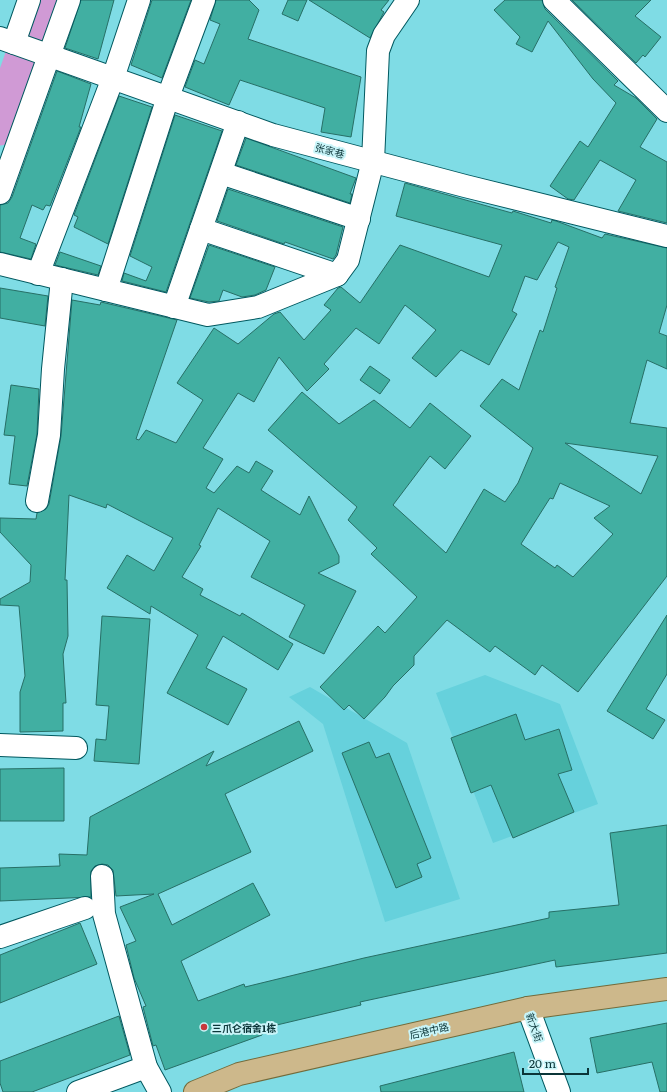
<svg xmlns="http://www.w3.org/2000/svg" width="667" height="1092" font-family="Literata,'Noto Sans SC',serif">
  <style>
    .built { fill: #66d1dc }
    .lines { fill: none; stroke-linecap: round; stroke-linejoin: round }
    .river { stroke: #d09ad5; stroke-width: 39 }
    .building { fill: #41afa2; stroke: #276f66; fill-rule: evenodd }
    .minor-casing { stroke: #00585f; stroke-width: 24 }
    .major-casing { stroke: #736b3b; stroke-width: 24 }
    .minor { stroke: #fff; stroke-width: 22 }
    .major { stroke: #cdb88b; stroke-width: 22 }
    .poi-dot { fill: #c7383c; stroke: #c9f5f9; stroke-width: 1.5 }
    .labels { text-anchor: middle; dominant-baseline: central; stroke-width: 4; stroke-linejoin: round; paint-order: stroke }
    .street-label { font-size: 10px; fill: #0b3538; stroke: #c9f5f9 }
    .poi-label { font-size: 10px; font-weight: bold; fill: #0b3538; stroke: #c9f5f9; text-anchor: start }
  </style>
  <rect width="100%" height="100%" fill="#7fdce5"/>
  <g class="built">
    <polygon points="485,675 560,704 598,804 493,843 436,693"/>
    <polygon points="310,687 407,743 460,899 385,922 323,724 289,697"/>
  </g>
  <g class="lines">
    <polyline class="river" points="0,126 45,0"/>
  </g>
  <g class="building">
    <polygon points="81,0 114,0 98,59 65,48"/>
    <polygon points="152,0 191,0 162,78 131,65"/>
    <polygon points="216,0 249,0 259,10 248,39 361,77 351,137 321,132 325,108 240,80 229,105 185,87 195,60 204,64 220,24 210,20"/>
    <polygon points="288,0 307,0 298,21 282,14"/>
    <polygon points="309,0 389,0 381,10 384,12 370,38"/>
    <polygon points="505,0 542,0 545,9 618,81 614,85 636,98 657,119 640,147 667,162 667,223 618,211 636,180 600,160 574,200 568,199 550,186 580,141 588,147 616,103 593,79 548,21 532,52 516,44 520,37 494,10"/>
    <polygon points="572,0 651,0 635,16 661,37 645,57 643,55 636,63"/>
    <polygon points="57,71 91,84 79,127 81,127 50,206 46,205 43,210 32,205 20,238 36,244 31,259 0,252 0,205 8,203 12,197"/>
    <polygon points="119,96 152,107 108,244 74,227 78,217 74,215"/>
    <polygon points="175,115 222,131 166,292 122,281 124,273 146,281 152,267 130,256"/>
    <polygon points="246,138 356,178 350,194 352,194 350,203 236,165"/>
    <path d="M405,183L512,213L513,211L551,223L552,220L556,221L602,238L605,234L667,248V305L659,333L667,336V369L647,360L630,423L667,428V576L578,692L542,665L535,675L495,646L490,652L447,620L414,656V665L393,686L385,697L364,719L349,705L344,710L320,687L378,626L385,633L417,597L371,554L377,548L348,520L357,507L268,430L302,392L339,424L374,400L410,428L430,403L471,436L445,469L430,456L393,505L446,553L484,489L505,502L518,483L533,448L480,406L502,379L519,390L540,330L543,332L557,288L555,287L569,247L558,242L537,280L525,276L512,311L517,314L489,365L461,350L436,377L412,358L436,330L405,305L379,344L356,328L324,364L329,369L307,391L279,357L254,402L238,393L203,448L223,459L206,488L214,493L237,466L249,473L256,461L273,471L261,490L300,515L309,496L339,556V563L318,573L356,591L324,654L289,637L305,605L251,577L270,541L218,508L199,545L201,546L182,577L203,589L200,595L240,616L242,613L293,644L278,670L223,636L206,668L247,689L228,725L167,693L198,635L151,606L150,614L107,588L127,555L154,571L173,538L107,504L106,508L69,495L65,580H67L68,636L63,654L66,703H63V731L20,732V692L25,676L19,606L0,605V599L30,582L31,565L0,532V518L36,519L37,513L46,509L49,504L61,436L72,300L100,305L101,302L177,320L136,439L139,440L146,430L176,443L203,400L177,383L214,328L238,344L274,314L280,312L304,340L331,310L324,305L338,288L341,287L360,303L400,245L489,277L502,245L396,216ZM565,443L658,456L641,494ZM560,483L610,506L594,518L613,534L573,577L557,565L555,568L521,544L550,498L553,499Z"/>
    <polygon points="228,189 343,227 336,255 333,259 285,242 284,244 217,221"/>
    <polygon points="209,245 275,267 266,290 255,295 242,297 223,290 219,301 209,302 190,298"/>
    <polygon points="60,252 101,266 98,275 55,265"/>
    <polygon points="0,288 48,296 45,326 0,318"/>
    <polygon points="370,366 390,380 380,394 360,380"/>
    <polygon points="11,385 39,389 37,434 27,486 9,484 15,436 4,435"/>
    <polygon points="667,615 667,674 646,709 665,720 653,739 607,711"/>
    <polygon points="102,616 150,619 139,764 94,761 96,739 106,740 109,706 96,705"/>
    <polygon points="516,714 525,740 559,729 572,770 558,774 574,812 513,838 491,785 471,793 451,738"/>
    <polygon points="299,721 313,751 225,794 251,852 158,894 172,925 253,883 270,915 181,961 198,1001 244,984 245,987 364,958 549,918 549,912 619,905 610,833 667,825 667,953 556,967 555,960 360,1002 361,1005 260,1029 262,1035 165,1070 156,1045 153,1046 143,1007 146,1006 134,978 126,945 136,941 120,907 154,894 116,896 113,870 108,865 102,864 95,866 91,871 91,897 0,901 0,868 60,866 59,854 87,855 90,817 214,751 206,766"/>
    <polygon points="369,742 376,758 389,753 431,858 417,864 422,877 396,888 342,753"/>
    <polygon points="64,768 64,821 0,821 0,769"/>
    <polygon points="80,923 97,964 0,1003 0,955"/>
    <polygon points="119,1016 130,1055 32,1092 3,1092 0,1083 0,1061"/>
    <polygon points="667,1023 667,1092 660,1092 652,1062 597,1073 590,1038"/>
    <polygon points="514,1052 524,1092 381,1092 380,1086"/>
  </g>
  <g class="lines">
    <defs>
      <g id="minor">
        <polyline points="554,0 667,111"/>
        <polyline points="0,38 273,135 465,186 667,236"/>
        <polyline points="14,43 29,0"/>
        <polyline points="221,173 359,219"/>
        <polyline points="0,193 69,0"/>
        <polyline points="201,229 337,275"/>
        <polyline points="0,264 208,315 258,307 337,275 348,260 373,161 378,51 384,35 408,0"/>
        <polyline points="38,274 113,78 139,0"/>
        <polyline points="106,290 168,97 204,0"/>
        <polyline points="174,307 238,122"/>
        <polyline points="37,501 49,435 53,369 62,279"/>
        <polyline points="0,745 76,748"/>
        <polyline points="102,876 104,914 146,1067 160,1092"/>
        <polyline points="0,937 85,908"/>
        <polyline points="528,1008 559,1092"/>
        <polyline points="78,1092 146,1067"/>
      </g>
      <polyline id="major" points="195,1092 239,1074 528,1008 667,989"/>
    </defs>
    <use href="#minor" class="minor-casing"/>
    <use href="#major" class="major-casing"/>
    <use href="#minor" class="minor"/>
    <use href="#major" class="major"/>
  </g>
  <circle class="poi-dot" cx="204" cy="1027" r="4"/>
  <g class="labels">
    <g class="street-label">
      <text transform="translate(330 150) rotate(15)">张家巷</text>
      <text transform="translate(535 1027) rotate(70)">新大街</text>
      <text transform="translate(429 1030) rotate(-13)">后港中路</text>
    </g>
    <g class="poi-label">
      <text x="212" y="1027">三爪仑宿舍1栋</text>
    </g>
  </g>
  <path d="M523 1068v6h65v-6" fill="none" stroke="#0b3538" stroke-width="2"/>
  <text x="529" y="1068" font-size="12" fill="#0b3538" stroke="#c9f5f9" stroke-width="3" paint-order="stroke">20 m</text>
</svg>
